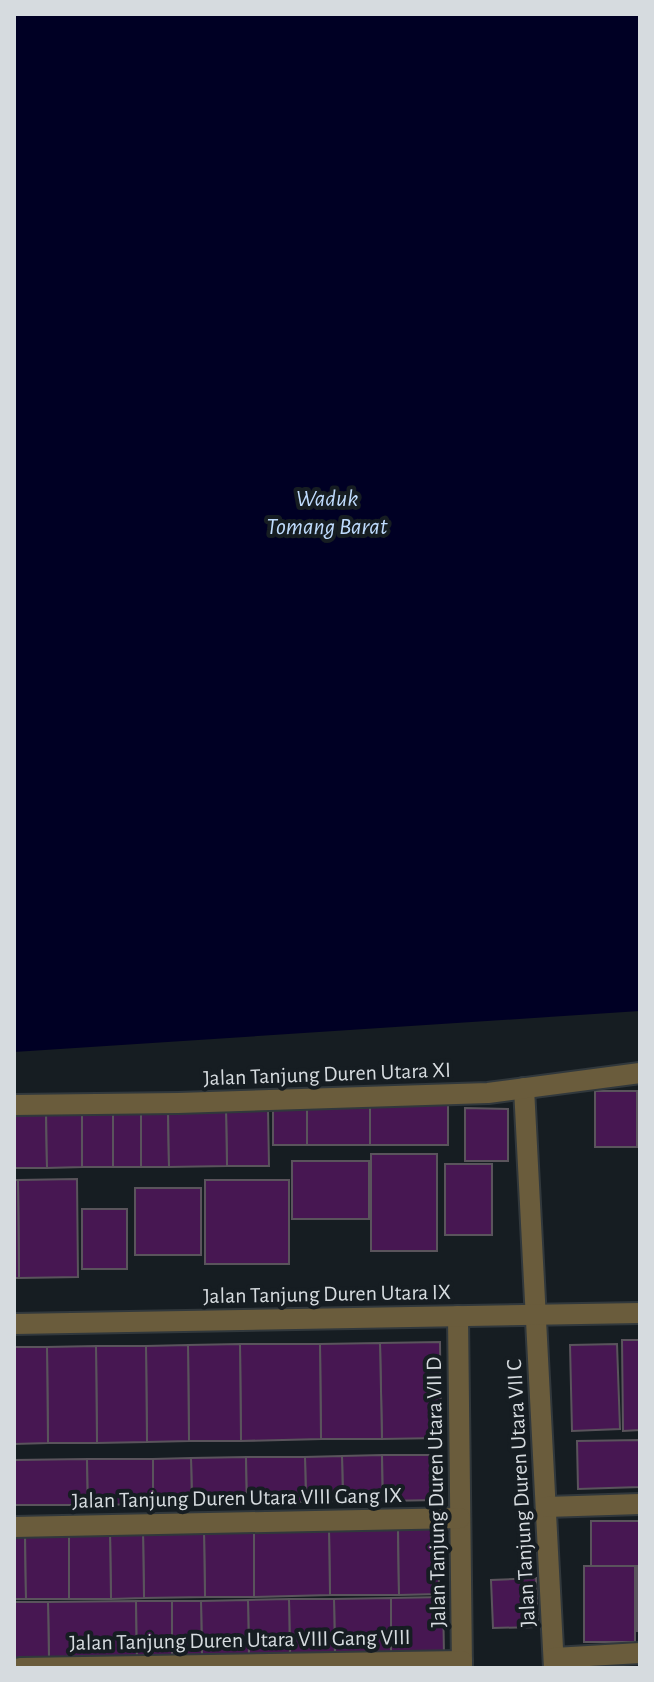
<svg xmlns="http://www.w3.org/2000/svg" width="654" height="1682" font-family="'Alegreya Sans',sans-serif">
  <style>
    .water { fill: #000024 }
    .building { fill: #471752; stroke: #5a545c; stroke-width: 2 }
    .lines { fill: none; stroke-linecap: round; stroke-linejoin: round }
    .minor-casing { stroke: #31383c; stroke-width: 24 }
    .minor { stroke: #6a5c3c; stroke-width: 20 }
    .labels { text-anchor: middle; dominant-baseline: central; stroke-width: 8; stroke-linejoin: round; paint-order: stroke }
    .street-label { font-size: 22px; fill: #d6dbdf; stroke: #161d22 }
    .water-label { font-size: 24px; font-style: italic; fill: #bedafc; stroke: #161d22 }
  </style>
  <rect width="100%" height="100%" fill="#161d22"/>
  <polygon class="water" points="14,14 640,14 640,1011 14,1052"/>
  <g class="building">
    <rect x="595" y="1091" width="42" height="56"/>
    <rect x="273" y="1100" width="34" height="45"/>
    <rect x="307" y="1100" width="63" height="45"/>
    <rect x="370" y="1100" width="78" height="45"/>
    <polygon points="268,1108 269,1166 227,1166 226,1109"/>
    <polygon points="465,1108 508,1109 508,1161 465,1161"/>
    <polygon points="113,1109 113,1167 82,1167 82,1110"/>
    <rect x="113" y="1109" width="28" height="58"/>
    <polygon points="141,1109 168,1109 169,1167 141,1167"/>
    <polygon points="168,1109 226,1109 227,1166 169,1167"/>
    <polygon points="14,1110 46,1110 47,1168 14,1168"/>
    <polygon points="46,1110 82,1110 82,1167 47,1168"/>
    <rect x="371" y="1154" width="66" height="97"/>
    <rect x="292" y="1161" width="77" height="58"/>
    <rect x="445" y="1164" width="47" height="71"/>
    <polygon points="77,1179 78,1277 19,1278 18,1180"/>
    <polygon points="14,1180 18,1180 19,1278 14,1278"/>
    <rect x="205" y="1180" width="84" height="84"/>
    <rect x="135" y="1188" width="66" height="67"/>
    <rect x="82" y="1209" width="45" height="60"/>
    <polygon points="622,1340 640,1340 640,1430 623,1431"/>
    <polygon points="440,1342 441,1438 382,1439 380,1343"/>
    <polygon points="380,1343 382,1439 321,1439 320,1344"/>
    <polygon points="240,1344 320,1344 321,1439 241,1441"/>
    <polygon points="240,1344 241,1441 189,1441 188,1345"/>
    <polygon points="617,1344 620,1429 572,1431 570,1345"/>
    <polygon points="188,1345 189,1441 147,1442 146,1346"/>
    <polygon points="96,1346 146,1346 147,1442 97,1443"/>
    <polygon points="96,1346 97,1443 48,1443 47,1347"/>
    <polygon points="14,1347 47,1347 48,1443 14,1444"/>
    <polygon points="640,1440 640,1487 578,1489 577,1441"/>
    <polygon points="382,1455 383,1501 343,1501 342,1456"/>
    <polygon points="382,1455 438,1455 438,1500 383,1501"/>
    <polygon points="342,1456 343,1501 306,1502 305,1457"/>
    <polygon points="246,1457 247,1502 192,1503 191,1458"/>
    <polygon points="246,1457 305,1457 306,1502 247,1502"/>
    <polygon points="191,1458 192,1503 153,1504 153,1459"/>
    <polygon points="87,1459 88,1505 14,1505 14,1460"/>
    <polygon points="87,1459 153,1459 153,1504 88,1505"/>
    <rect x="591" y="1521" width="49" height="45"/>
    <polygon points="398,1528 399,1595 330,1595 329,1530"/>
    <polygon points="398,1528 438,1528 439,1594 399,1595"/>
    <polygon points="254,1530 329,1530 330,1595 254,1597"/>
    <polygon points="254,1530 254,1597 205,1597 204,1531"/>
    <polygon points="143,1531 204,1531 205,1597 144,1598"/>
    <polygon points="143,1531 144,1598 111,1599 110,1532"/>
    <polygon points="110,1532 111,1599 69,1599 69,1533"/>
    <polygon points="14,1533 25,1533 26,1599 14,1599"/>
    <polygon points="25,1533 69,1533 69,1599 26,1599"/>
    <rect x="584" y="1566" width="51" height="76"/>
    <rect x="637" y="1568" width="3" height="63"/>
    <polygon points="536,1578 538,1627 493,1628 491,1580"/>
    <polygon points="443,1597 444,1655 391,1656 391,1598"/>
    <polygon points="391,1598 391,1656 335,1656 334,1599"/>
    <polygon points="289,1599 334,1599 335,1656 290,1657"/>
    <polygon points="289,1599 290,1657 249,1658 248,1600"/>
    <polygon points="248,1600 249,1658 202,1658 201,1601"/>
    <polygon points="136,1601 137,1659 49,1660 48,1602"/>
    <polygon points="136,1601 172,1601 172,1659 137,1659"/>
    <polygon points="172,1601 201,1601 202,1658 172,1659"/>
    <polygon points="14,1602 48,1602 49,1660 14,1661"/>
  </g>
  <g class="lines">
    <defs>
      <g id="minor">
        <polyline points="524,1088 554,1668"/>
        <polyline points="14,1105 178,1103 488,1093 640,1073"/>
        <polyline points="458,1316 462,1668"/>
        <polyline points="14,1324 640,1313"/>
        <polyline points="546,1507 640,1504"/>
        <polyline points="14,1527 460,1518"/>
        <polyline points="554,1658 640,1653"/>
        <polyline points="20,1668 462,1661"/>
      </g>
    </defs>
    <use href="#minor" class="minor-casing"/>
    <use href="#minor" class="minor"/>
  </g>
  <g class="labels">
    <g class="street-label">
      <text transform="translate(327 1074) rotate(-2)">Jalan Tanjung Duren Utara XI</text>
      <text transform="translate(327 1294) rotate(-1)">Jalan Tanjung Duren Utara IX</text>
      <text transform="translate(436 1492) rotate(-91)">Jalan Tanjung Duren Utara VII D</text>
      <text transform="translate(521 1493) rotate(-93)">Jalan Tanjung Duren Utara VII C</text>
      <text transform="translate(237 1498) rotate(-1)">Jalan Tanjung Duren Utara VIII Gang IX</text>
      <text transform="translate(240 1640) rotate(-1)">Jalan Tanjung Duren Utara VIII Gang VIII</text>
    </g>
    <g class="water-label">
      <text x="327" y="499">Waduk<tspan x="327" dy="28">Tomang Barat</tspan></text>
    </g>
  </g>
  <rect width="654" height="1682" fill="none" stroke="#d6dbdf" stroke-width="32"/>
</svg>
